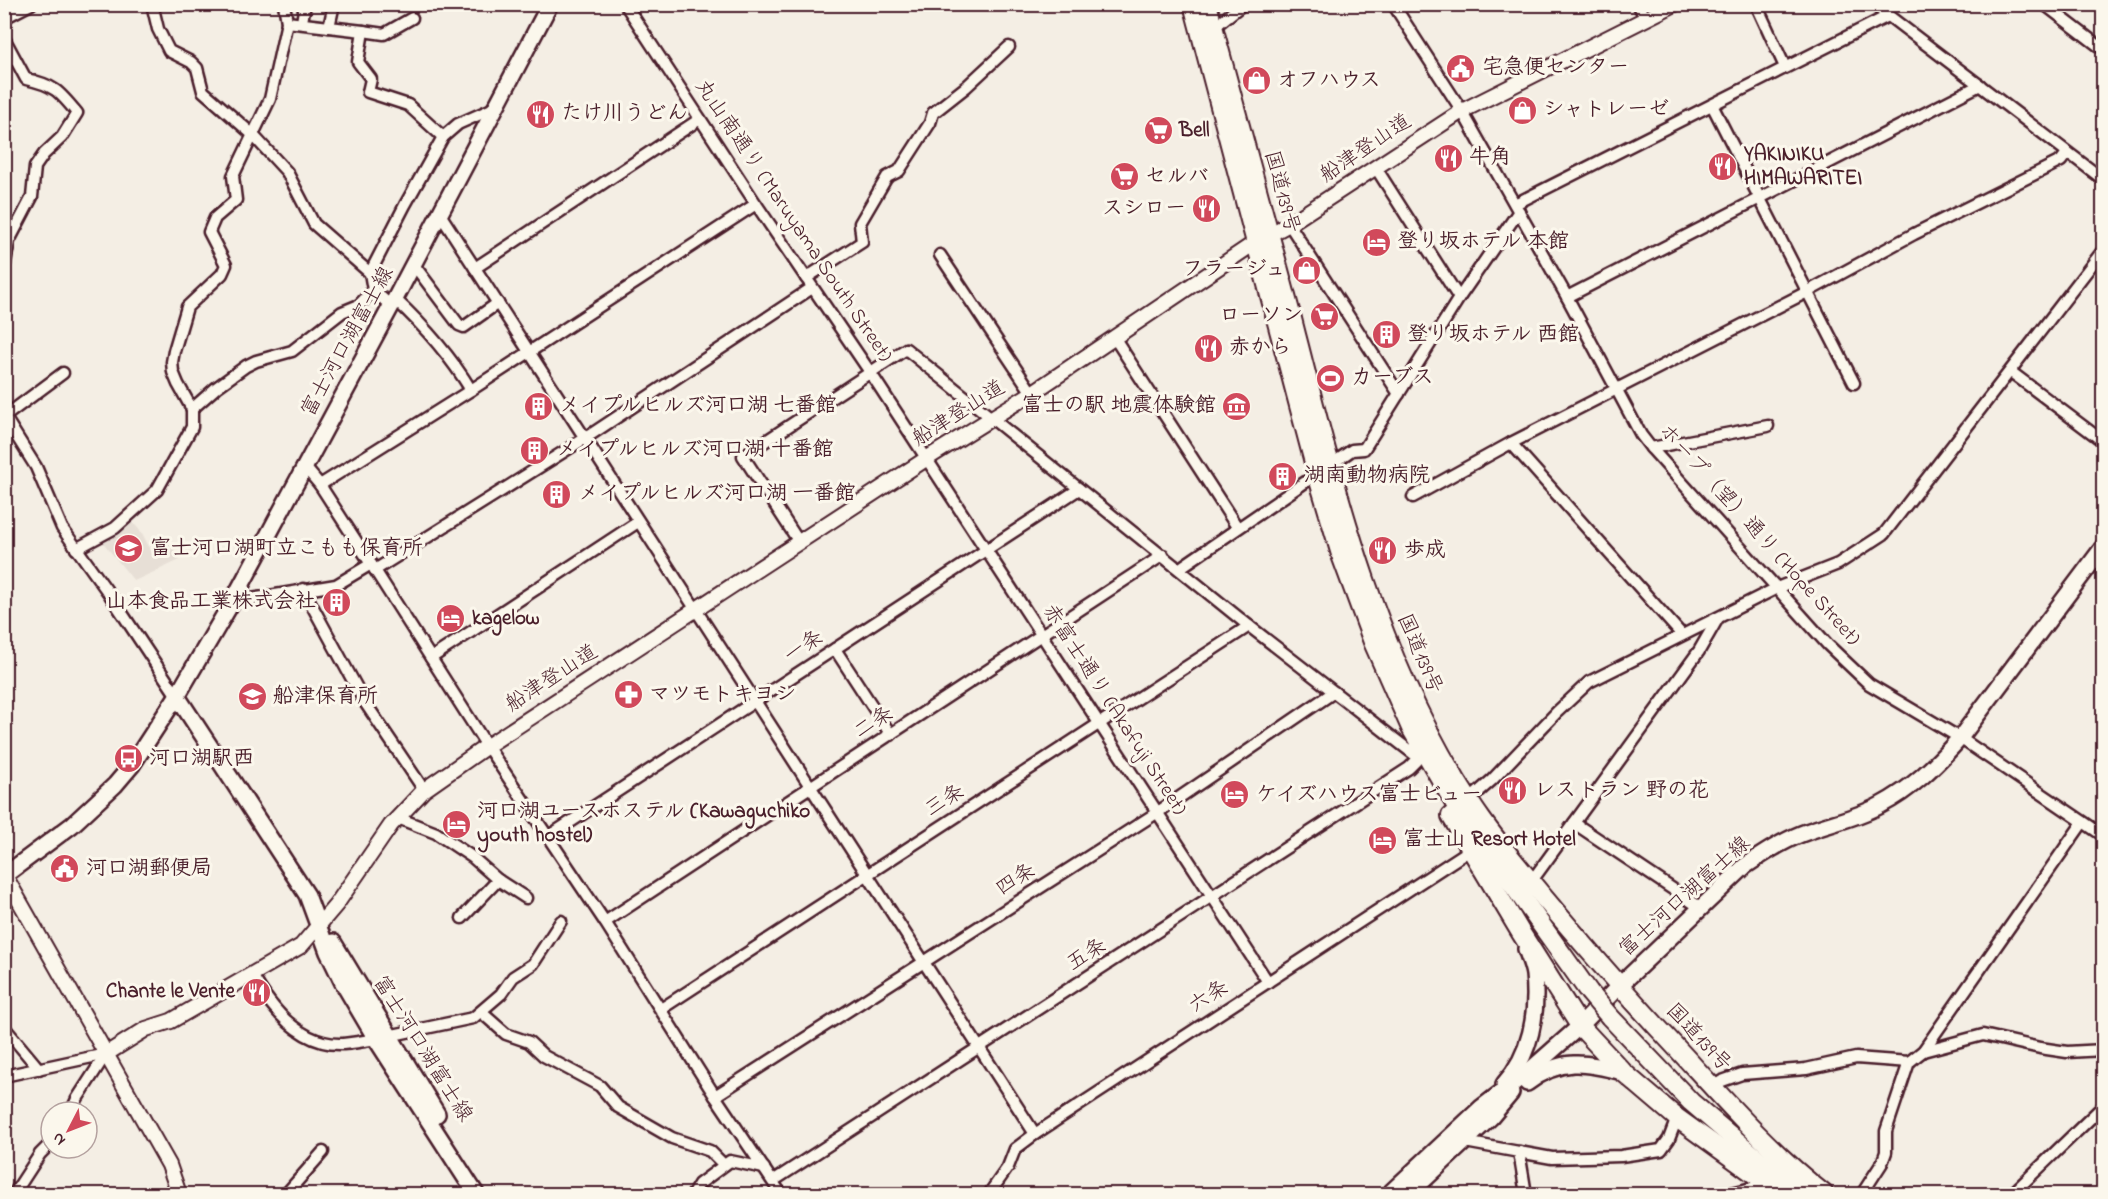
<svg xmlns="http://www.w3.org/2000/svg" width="2108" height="1199" font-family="'Indie Flower','Klee One',sans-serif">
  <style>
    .built { fill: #e7dfd6 }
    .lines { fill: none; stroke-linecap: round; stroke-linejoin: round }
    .minor-casing { stroke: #4a1f2b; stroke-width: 15 }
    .tertiary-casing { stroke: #4a1f2b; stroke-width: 18 }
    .secondary-casing { stroke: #4a1f2b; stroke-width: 20 }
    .trunk-casing { stroke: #4a1f2b; stroke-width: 22 }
    .minor { stroke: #fbf7ec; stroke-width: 10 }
    .tertiary { stroke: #fbf7ec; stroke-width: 14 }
    .secondary { stroke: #fbf7ec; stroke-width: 15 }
    .trunk { stroke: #fbf7ec; stroke-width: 18 }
    .trunk-bridge-casing { stroke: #4a1f2b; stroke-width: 22; stroke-linecap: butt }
    .trunk-bridge { stroke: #fbf7ec; stroke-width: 18 }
    .labels { text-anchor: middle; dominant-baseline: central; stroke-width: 6; stroke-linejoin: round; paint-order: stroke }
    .poi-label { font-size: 21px; font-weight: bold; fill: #4a1f2b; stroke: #fbf7ec; text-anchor: start }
    .street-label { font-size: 21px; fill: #4a1f2b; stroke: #fbf7ec }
  </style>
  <rect width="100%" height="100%" fill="#f4eee4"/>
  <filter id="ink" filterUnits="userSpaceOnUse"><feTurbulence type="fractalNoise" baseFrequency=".0167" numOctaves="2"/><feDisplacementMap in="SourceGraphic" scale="12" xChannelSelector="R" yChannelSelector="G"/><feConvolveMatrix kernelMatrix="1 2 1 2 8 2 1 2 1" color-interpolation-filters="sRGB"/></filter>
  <g filter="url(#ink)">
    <polygon class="built" points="130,519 142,533 152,553 172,544 180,560 134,581 101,540"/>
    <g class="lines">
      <defs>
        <g id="minor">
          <polyline points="152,4 158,29 169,51 191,62 197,68 203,91 252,134 287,172 314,224 370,273"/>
          <polyline points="625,4 756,204 870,372 1268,982"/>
          <polyline points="1393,4 1462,111 1567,297 1641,435 1651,448 1828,645 1869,684 1960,738 2104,836"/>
          <polyline points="1638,4 1646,19"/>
          <polyline points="1756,4 1785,67"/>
          <polyline points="1873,4 2104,180"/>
          <polyline points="2044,4 2104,50"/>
          <polyline points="4,18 31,4"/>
          <polyline points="412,18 384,34 363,31 358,62 371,79 368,92 408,105 443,137"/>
          <polyline points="287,22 363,31"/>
          <polyline points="302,22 305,4"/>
          <polyline points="329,27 334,4"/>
          <polyline points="1213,28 1243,4"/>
          <path d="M4,38L26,79C54,85 59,91 77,113L62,137L44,154L35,167L32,197L9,241L4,269"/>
          <polyline points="1712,105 1854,383"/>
          <polyline points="1376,168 1459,298"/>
          <polyline points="1515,204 1888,16"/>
          <polyline points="440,214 1035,1134"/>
          <polyline points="1289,224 1399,394"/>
          <polyline points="940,255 1032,393"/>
          <polyline points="414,265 459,325 464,327 498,303"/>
          <polyline points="475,268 700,119"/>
          <polyline points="806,278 862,242 860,223 887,177 899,171 930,123 933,113 966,87 1009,47"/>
          <polyline points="1567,297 1980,85"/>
          <path d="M395,299C424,326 451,357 471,390"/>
          <polyline points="391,306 373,290 370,273 405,205 443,137 458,124 494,108"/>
          <polyline points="1114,337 1237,527"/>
          <polyline points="2011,372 2104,442"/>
          <polyline points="192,409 178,384 173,372 172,362 174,351 187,307 222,274 226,265 209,232 215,218 236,200 233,176 270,99 287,22 284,4"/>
          <polyline points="4,416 36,467 62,528 110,595 177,696"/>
          <polyline points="4,417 63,373"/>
          <polyline points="1511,443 1682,635"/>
          <polyline points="1651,448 1768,426"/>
          <polyline points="304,466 320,485 371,564 487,746 605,922 715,1096 781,1194"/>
          <polyline points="320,485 471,390 756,204"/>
          <polyline points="1413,497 1511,443 1807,292 1914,234 2061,161 2067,153"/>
          <polyline points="76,549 115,528 157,490 192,427 192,409 217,387 246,366 256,361 292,351 342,312 359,305 373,290"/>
          <polyline points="1180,568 1352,450 1364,449 1459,298 1519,211"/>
          <polyline points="375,570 584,439 812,288"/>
          <polyline points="303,589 364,701 424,790"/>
          <polyline points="236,595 245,600 336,585 371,564"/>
          <polyline points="835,649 891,735"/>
          <polyline points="431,658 638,522"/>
          <polyline points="1468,801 1492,780 1557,712 1589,682 1777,588 1838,564 1884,534 2104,249"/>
          <polyline points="398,818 436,833 472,857 498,880 526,898"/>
          <polyline points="1574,823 1701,908"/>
          <polyline points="549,836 1079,489"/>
          <polyline points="1531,882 1699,651 1718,618"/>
          <polyline points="462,918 498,880"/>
          <polyline points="605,922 1163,555"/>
          <path d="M255,980C274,1012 302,1046 343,1044C354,1043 365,1041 376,1039"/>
          <polyline points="661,1009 1249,626"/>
          <polyline points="481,1012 506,1034 529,1042 544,1056 600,1086 618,1107 672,1138 710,1151 724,1165"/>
          <polyline points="4,1027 39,1069"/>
          <polyline points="388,1036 473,1018 501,994 513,977 533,964 561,921"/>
          <polyline points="1923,1051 1983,1035 2040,1048 2067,1052 2104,1050"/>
          <polyline points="4,1076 106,1054"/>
          <polyline points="1713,1087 1722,1081 1742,1074 1806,1069 1856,1058 1909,1062 1923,1051 2083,822"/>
          <polyline points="715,1096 1158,812 1334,692"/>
          <polyline points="71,1112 77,1099 106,1054"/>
          <polyline points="1462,1139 1465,1142 1519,1152 1526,1194"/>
          <polyline points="1519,1152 1552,1158 1621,1156 1661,1150 1669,1139 1677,1118"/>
          <polyline points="773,1181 1409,768 1419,758 1249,626 906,349 743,456 799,542"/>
          <polyline points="14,1194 40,1154 51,1143"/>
          <polyline points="286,1194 323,1152"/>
          <polyline points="693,1194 699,1184 730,1161 764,1168"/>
          <polyline points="989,1194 1008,1167 1015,1149 1035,1134 1470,850"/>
          <polyline points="1728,1194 1767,1184"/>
          <polyline points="1862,1194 1882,1163 1886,1152 1886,1131 1909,1062"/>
          <polyline points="2012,1194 2099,1110 2104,1108"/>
        </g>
        <g id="tertiary">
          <polyline points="4,874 169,1165 179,1194"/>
          <polyline points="106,1054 146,1029 171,1021 301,946 336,905 391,825 424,790 487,746 926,459 1032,393 1256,242 1289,224 1462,111 1675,4"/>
        </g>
        <g id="secondary">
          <polyline points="177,696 307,895 328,952 343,983 376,1039 476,1194"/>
          <polyline points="5,875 72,825 115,785 132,765 177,696 236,595 395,299 550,4"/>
          <polyline points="333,942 437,1114"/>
          <path d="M1527,1083C1561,1057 1585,1062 1623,1072"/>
          <path d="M1504,1084C1531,1055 1538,1013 1534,975C1533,967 1529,957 1526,949"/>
          <path d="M1389,1194L1481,1108L1528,1072L1580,1026L1619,986L1745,866C1763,854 1781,842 1801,834C1827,824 1854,819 1879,806C1912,789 1936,765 1960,738L2104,546"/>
          <polyline points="1409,1194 1491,1117 1511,1093"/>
        </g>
        <g id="trunk">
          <polyline points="1193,4 1317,474 1342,558 1373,642 1411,728 1454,802 1589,992"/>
          <path d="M1207,4C1234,107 1263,209 1290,311C1333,479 1373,653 1469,801C1491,836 1519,867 1545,899C1582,943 1619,986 1659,1029C1712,1085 1762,1146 1824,1194"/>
          <polyline points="1451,816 1521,933 1580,1026 1623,1072 1677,1118 1782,1194"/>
          <polyline points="1610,1017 1691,1102 1799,1194"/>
        </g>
      </defs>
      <use href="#minor" class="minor-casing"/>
      <use href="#tertiary" class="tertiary-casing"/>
      <use href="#secondary" class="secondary-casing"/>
      <use href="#trunk" class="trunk-casing"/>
      <use href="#minor" class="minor"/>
      <use href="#tertiary" class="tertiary"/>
      <use href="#secondary" class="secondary"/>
      <use href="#trunk" class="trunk"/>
      <defs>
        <polyline id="trunk-bridge" points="1589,992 1610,1017"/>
      </defs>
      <use href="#trunk-bridge" class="trunk-bridge-casing"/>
      <use href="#trunk-bridge" class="trunk-bridge"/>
    </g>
  </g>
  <defs>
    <symbol id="civic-disc" viewBox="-11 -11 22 22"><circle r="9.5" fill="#d1495b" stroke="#fbf7ec"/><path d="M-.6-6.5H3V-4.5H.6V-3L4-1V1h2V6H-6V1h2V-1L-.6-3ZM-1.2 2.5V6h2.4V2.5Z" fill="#fff"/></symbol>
    <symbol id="shop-disc" viewBox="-11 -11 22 22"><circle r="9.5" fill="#d1495b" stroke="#fbf7ec"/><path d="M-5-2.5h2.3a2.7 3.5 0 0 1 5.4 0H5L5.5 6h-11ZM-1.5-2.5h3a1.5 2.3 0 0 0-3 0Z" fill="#fff"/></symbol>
    <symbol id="restaurant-disc" viewBox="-11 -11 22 22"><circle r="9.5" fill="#d1495b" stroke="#fbf7ec"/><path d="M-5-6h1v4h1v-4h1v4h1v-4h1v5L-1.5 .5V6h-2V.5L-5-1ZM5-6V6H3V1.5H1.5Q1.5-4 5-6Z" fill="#fff"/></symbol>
    <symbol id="supermarket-disc" viewBox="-11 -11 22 22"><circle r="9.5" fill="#d1495b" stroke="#fbf7ec"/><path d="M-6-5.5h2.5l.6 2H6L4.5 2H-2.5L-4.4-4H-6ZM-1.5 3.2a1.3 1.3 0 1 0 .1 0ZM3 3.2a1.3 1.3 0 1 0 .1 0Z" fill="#fff"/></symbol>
    <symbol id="hotel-disc" viewBox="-11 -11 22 22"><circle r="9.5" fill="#d1495b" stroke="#fbf7ec"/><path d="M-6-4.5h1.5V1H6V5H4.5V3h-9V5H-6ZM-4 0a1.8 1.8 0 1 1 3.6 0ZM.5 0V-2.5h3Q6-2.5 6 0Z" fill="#fff"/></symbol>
    <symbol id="building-disc" viewBox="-11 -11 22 22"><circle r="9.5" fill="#d1495b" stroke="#fbf7ec"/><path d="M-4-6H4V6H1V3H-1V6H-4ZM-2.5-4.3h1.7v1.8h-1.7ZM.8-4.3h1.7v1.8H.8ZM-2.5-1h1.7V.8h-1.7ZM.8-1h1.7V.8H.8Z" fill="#fff"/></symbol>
    <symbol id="stadium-disc" viewBox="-11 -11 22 22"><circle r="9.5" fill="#d1495b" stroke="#fbf7ec"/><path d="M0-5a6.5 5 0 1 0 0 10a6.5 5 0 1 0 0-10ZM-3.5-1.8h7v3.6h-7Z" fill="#fff"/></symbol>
    <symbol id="museum-disc" viewBox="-11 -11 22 22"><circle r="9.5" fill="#d1495b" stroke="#fbf7ec"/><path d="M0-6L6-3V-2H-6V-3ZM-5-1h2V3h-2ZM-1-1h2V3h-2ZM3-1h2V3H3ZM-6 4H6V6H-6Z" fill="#fff"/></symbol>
    <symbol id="school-disc" viewBox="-11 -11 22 22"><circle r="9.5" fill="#d1495b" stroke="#fbf7ec"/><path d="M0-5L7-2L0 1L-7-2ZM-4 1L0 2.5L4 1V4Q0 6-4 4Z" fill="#fff"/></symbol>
    <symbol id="pharmacy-disc" viewBox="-11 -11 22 22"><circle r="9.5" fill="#d1495b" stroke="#fbf7ec"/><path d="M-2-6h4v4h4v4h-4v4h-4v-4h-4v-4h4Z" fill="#fff"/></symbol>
    <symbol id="bus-disc" viewBox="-11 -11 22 22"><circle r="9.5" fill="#d1495b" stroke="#fbf7ec"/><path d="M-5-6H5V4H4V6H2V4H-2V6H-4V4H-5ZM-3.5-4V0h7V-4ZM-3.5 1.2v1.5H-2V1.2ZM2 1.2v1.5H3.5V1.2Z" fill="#fff"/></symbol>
  </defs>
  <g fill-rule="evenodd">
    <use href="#civic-disc" x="1444" y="52" width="33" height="33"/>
    <use href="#shop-disc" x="1240" y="64" width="33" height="33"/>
    <use href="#shop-disc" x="1506" y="94" width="33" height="33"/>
    <use href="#restaurant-disc" x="524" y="98" width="33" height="33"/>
    <use href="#supermarket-disc" x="1142" y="114" width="33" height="33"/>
    <use href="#restaurant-disc" x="1432" y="142" width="33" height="33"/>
    <use href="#restaurant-disc" x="1706" y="150" width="33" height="33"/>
    <use href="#supermarket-disc" x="1108" y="160" width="33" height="33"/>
    <use href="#restaurant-disc" x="1190" y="192" width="33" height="33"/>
    <use href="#hotel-disc" x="1360" y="226" width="33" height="33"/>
    <use href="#shop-disc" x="1290" y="254" width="33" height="33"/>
    <use href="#supermarket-disc" x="1308" y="300" width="33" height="33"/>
    <use href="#building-disc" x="1370" y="318" width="33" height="33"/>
    <use href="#restaurant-disc" x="1192" y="332" width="33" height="33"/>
    <use href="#stadium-disc" x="1314" y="362" width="33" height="33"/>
    <use href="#building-disc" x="522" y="390" width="33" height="33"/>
    <use href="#museum-disc" x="1220" y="390" width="33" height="33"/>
    <use href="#building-disc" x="518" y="434" width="33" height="33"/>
    <use href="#building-disc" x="1266" y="460" width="33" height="33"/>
    <use href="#building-disc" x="540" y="478" width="33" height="33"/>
    <use href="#school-disc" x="112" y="532" width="33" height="33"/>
    <use href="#restaurant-disc" x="1366" y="534" width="33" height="33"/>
    <use href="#building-disc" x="320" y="586" width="33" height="33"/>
    <use href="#hotel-disc" x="434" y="602" width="33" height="33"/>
    <use href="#pharmacy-disc" x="612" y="678" width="33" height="33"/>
    <use href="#school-disc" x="236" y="680" width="33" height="33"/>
    <use href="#bus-disc" x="112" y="742" width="33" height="33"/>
    <use href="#restaurant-disc" x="1496" y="774" width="33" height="33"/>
    <use href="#hotel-disc" x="1218" y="778" width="33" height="33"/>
    <use href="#hotel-disc" x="440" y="808" width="33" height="33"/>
    <use href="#hotel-disc" x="1366" y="824" width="33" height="33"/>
    <use href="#civic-disc" x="48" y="852" width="33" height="33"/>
    <use href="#restaurant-disc" x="240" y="976" width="33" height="33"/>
  </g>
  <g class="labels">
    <g class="poi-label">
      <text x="1482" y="68">宅急便センター</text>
      <text x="1277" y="81">オフハウス</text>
      <text x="1543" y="110">シャトレーゼ</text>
      <text x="561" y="114">たけ川うどん</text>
      <text x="1179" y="131">Bell</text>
      <text x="1744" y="155">YAKINIKU<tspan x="1744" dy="24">HIMAWARITEI</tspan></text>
      <text x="1469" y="158">牛角</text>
      <text x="1145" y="177">セルバ</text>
      <text x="1186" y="209" text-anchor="end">スシロー</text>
      <text x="1397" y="242">登り坂ホテル 本館</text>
      <text x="1286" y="270" text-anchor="end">フラージュ</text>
      <text x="1303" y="316" text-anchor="end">ローソン</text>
      <text x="1407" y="335">登り坂ホテル 西館</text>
      <text x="1229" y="348">赤から</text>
      <text x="1351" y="378">カーブス</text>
      <text x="559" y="406">メイプルヒルズ河口湖 七番館</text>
      <text x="1216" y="406" text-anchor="end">富士の駅 地震体験館</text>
      <text x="556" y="450">メイプルヒルズ河口湖 十番館</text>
      <text x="1304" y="476">湖南動物病院</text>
      <text x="578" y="494">メイプルヒルズ河口湖 一番館</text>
      <text x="150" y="549">富士河口湖町立こもも保育所</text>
      <text x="1404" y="551">歩成</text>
      <text x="316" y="602" text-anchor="end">山本食品工業株式会社</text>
      <text x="472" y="619">kagelow</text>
      <text x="649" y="695">マツモトキヨシ</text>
      <text x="273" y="697">船津保育所</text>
      <text x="149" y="759">河口湖駅西</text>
      <text x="1534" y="791">レストラン 野の花</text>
      <text x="1256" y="795">ケイズハウス富士ビュー</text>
      <text x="477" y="812">河口湖ユースホステル (Kawaguchiko<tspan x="477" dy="24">youth hostel)</tspan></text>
      <text x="1403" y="840">富士山 Resort Hotel</text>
      <text x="86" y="869">河口湖郵便局</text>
      <text x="235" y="992" text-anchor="end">Chante le Vente</text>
    </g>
    <g class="street-label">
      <text transform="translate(1366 149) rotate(-34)">船津登山道</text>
      <text transform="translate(1281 192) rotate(75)">国道139号</text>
      <text transform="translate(793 221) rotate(56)">丸山南通り (Maruyama South Street)</text>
      <text transform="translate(348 342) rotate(-61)">富士河口湖富士線</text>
      <text transform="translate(959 414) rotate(-32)">船津登山道</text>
      <text transform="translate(1759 535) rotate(48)">ホープ（望）通り (Hope Street)</text>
      <text transform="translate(804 647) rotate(-34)">一条</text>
      <text transform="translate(1419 654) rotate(67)">国道139号</text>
      <text transform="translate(552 679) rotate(-33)">船津登山道</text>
      <text transform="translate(1114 710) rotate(57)">赤富士通り (Akafuji Street)</text>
      <text transform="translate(874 723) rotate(-33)">二条</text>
      <text transform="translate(945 801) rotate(-33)">三条</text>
      <text transform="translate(1016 880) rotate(-33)">四条</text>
      <text transform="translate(1685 897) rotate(-42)">富士河口湖富士線</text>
      <text transform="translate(1087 955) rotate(-33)">五条</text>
      <text transform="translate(1209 997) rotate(-33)">六条</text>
      <text transform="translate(1698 1038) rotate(47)">国道139号</text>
      <text transform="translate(422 1049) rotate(58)">富士河口湖富士線</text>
    </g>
  </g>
  <rect width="2108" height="1199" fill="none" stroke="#fbf7ec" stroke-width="24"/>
  <rect x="12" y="12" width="2084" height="1175" fill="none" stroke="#4a1f2b" stroke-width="2" filter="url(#ink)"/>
  <g transform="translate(69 1130) rotate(228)"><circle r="28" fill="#fbf7ec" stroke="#b4a19f" stroke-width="1.5"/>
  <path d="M0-4.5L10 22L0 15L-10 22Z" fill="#d1495b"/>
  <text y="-9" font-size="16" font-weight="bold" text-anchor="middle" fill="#4a1f2b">N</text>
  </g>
</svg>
